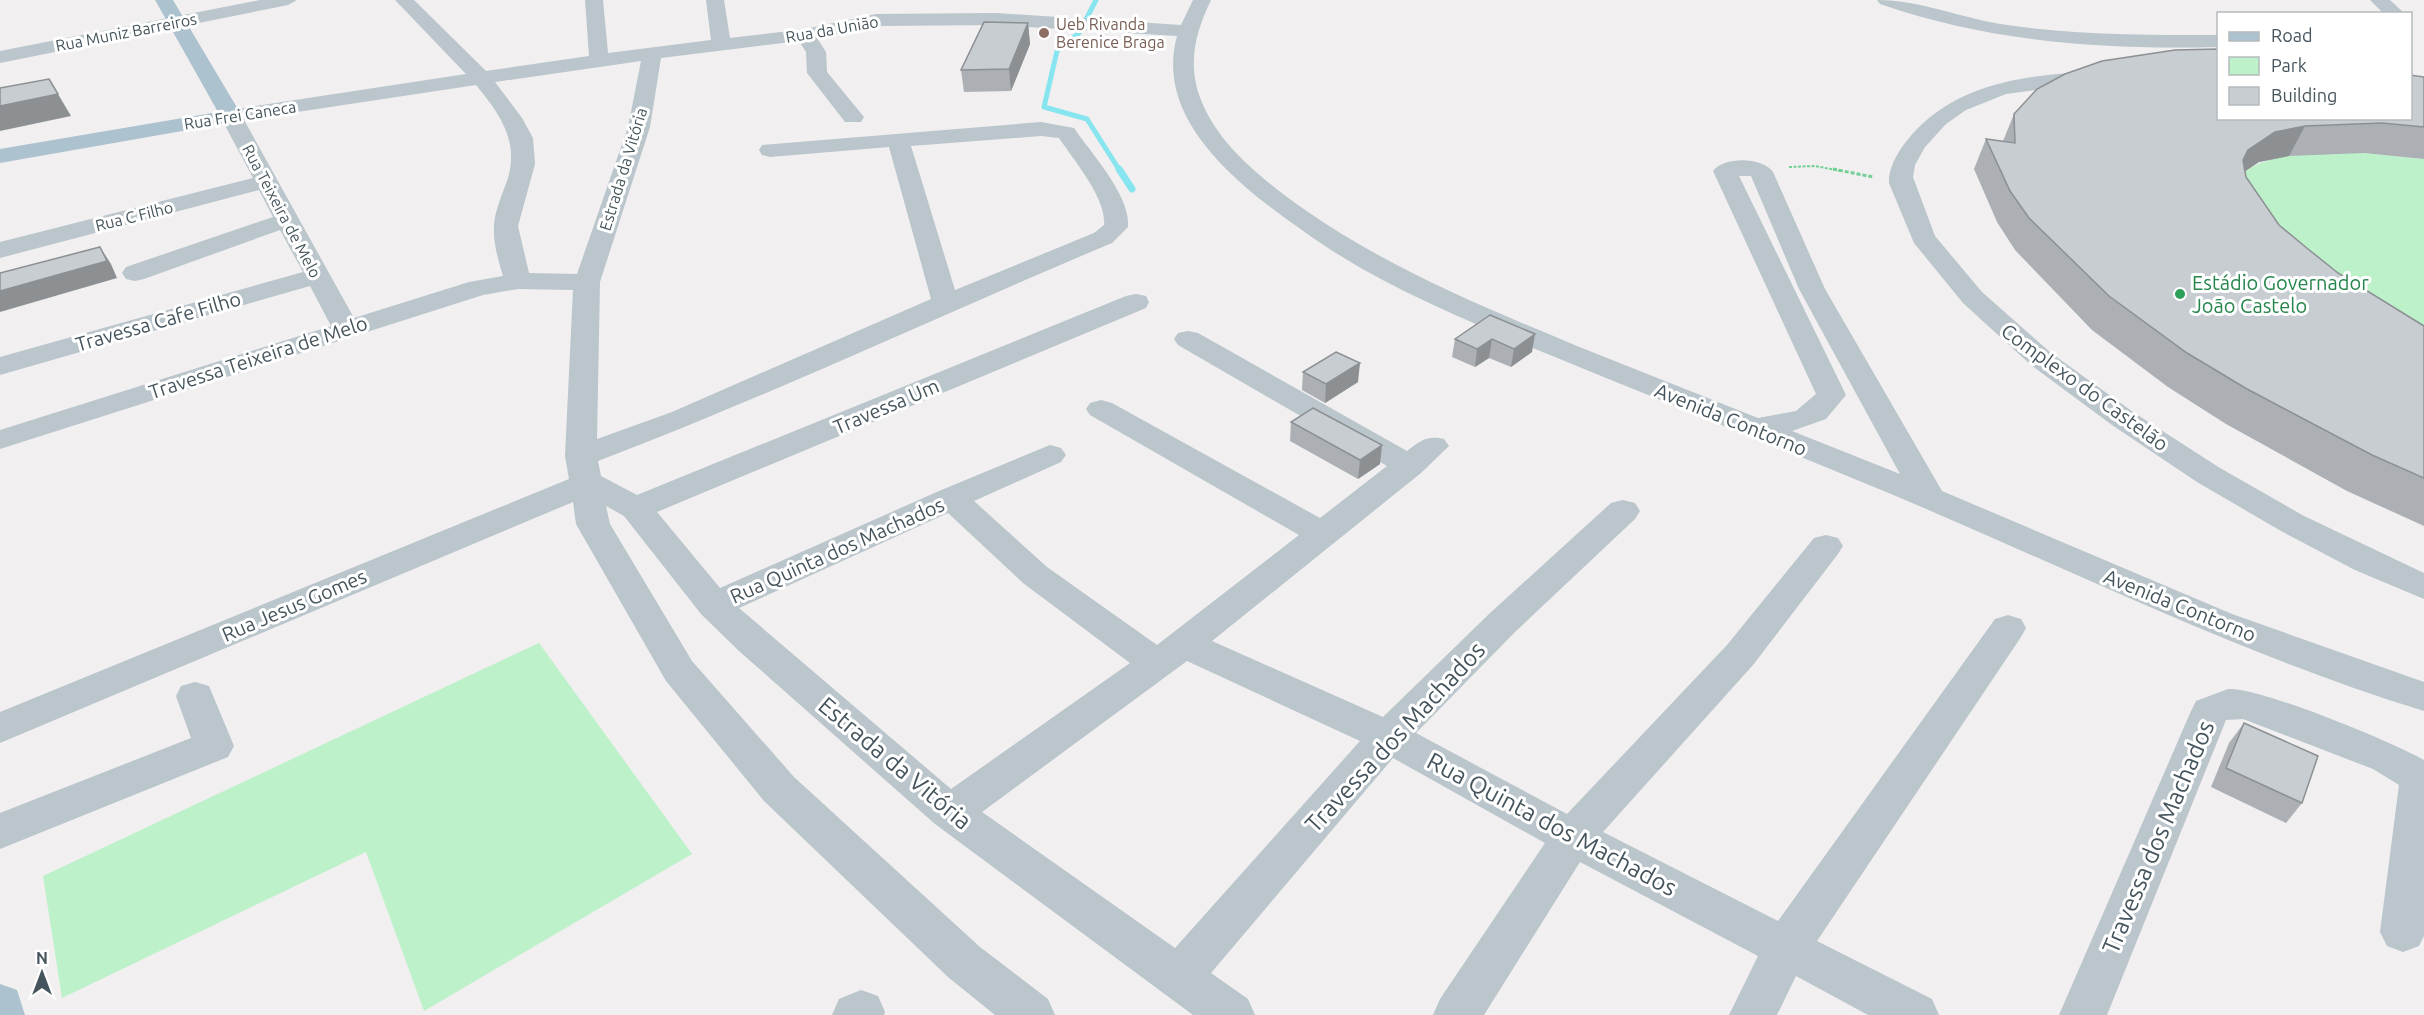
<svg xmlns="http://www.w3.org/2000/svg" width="2424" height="1015" font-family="Ubuntu,sans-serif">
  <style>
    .green { fill: #bcf1ca }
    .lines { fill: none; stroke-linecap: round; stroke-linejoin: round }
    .stream-far1 { stroke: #87e5ef; stroke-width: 5 }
    .stream { stroke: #87e5ef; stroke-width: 7 }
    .path-far1 { stroke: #72d097; stroke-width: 2; stroke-dasharray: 3 1.5; stroke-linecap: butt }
    .path { stroke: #72d097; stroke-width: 3; stroke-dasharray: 4 2; stroke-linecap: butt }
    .minor { fill: #bac5cc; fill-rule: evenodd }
    .major { fill: #adc2cf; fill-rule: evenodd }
    .wall { fill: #acb0b5 }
    .shaded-wall { fill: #8c9093 }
    .building { fill: #c8cdd2; stroke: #8c9093; stroke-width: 1.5 }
    .education-dot { fill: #8d6e63; stroke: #fff; stroke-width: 2 }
    .leisure-dot { fill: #2e9e5b; stroke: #fff; stroke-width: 2 }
    .labels { text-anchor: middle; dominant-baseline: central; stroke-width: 6; stroke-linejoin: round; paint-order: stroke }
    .far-education-label { font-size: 16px; fill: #785e54; stroke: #fff; text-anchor: start }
    .far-street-label { font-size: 16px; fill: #46555d; stroke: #fff }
    .leisure-label { font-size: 20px; fill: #27864d; stroke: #fff; text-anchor: start }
    .street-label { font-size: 20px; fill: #46555d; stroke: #fff }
    .near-street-label { font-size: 24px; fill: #46555d; stroke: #fff }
  </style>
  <rect width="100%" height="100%" fill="#f1efef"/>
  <g class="green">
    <path d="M2334,153H2364L2424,159V371L2232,180C2267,153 2292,156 2334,153Z"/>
    <polygon points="539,643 692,854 424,1011 366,852 62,998 43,876"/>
  </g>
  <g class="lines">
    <polyline class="stream-far1" points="1096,0 1079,33 1057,51 1044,107 1087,119 1120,171"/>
    <polyline class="stream" points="1119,169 1132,189"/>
    <polyline class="path-far1" points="1789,167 1815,166 1841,171"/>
    <polyline class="path" points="1833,169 1873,177"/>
    <g class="minor">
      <polygon points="260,0 297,0 288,5 0,63 0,51"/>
      <path d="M395,0H414L486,71L589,56L585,0H603L608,53L711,40L706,0H724L730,38L805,29L876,14L996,13L1181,25L1193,0H1211C1195,33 1187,65 1201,100C1217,141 1253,171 1287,197C1376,263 1476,304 1577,346C1637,370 1698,394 1758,418L1796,411L1816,394L1713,171C1724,156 1763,157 1773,172L1825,289L1942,491L2232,614L2424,682V711C2228,651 2046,557 1857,480C1755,438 1652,397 1550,355C1466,320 1380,286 1306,233C1245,190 1153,123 1177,36L996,25L876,26L817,38L826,52L827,72L864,117L861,122H845L807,73L806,52L799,41L661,58L650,127L600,282L597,439L672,412L931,299L889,147L770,157L762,155L759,150L762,145L1041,122L1074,128C1091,153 1131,196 1128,227L1112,243C940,315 772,395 598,461L601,476L637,495L1126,296L1136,294L1146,296L1149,302L1146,308L657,512L720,588L939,491L1050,445L1061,448L1066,455L1061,462L974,501L1047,567L1157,645L1299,535L1090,415L1086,409L1090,403L1101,400L1112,403L1320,518L1387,466L1178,345L1174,339L1178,333L1188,331L1198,333L1407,451C1420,441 1427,435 1444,439L1449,446L1421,473L1212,641L1383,717L1489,614L1611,503L1623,500L1635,503L1640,511L1635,519L1515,632L1416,733L1567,814L1727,645L1814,538L1826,535L1838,538L1843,546L1838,554L1753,665L1603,832L1778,921L1995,619L2008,615L2021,619L2026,628L2021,637L1817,941L1932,999L1939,1015H1868L1796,976L1777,1015H1729L1758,956L1580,862L1484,1015H1433L1440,999L1545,843L1393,758L1211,973L1248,999L1255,1015H1193L935,824L739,651L701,614L624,516L606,506L610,524L692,661L794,777L980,947L1048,999L1055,1015H995L948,977L764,801L666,681L576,524L573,502L0,743V712L569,479L565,456L573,290L518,289L483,295L0,449V430L331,326L310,286L0,375V357L303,272L280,230L144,279L135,281L126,279L122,273L126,267L273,217L259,190L0,258V242L253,178L220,116L223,111L466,74ZM641,61L628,127L577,274L529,273L518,226L535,164L533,138L522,118L495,82ZM476,85C500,114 520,142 507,181C502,195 495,210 494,225C493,243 498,259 503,276L469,282L354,318L244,120ZM1041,136L1059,138C1073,159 1107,199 1104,225L1094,233L955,290L911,146ZM1739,176H1751L1799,289L1900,474L1792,431L1826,419L1846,395ZM948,513L1023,583L1130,663L951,789L739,608ZM1187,661L1360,741L1175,948L982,812Z"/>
      <path d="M1877,0C1921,0 1963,19 2007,25C2077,35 2148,35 2218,35V47C2104,50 1989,42 1880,4Z"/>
      <polygon points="2370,0 2390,0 2405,14 2384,14"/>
      <path d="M2098,71L2105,73L2108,77L2105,81L2006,94L1966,110L1946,124L1925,147L1915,165L1913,177L1935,236L1982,292L2051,353L2133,412L2220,468L2304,516L2424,573V599L2355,570L2281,531L2197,482L2112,425L2031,365L1963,303L1914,243L1889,183V177C1892,158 1904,143 1917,129C1966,80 2032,75 2098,71Z"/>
      <polygon points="195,682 209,686 234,746 228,757 0,849 0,813 191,738 176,696 181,686"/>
      <path d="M2228,689C2260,687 2392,742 2424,760V936L2419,946L2403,952L2387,946L2380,932L2399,785L2373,769L2243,719L2226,720L2107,1015H2059L2191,711L2196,701Z"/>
      <polygon points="861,990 878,996 885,1012 884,1015 832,1015 839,999"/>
    </g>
    <g class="major">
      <polygon points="155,0 173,0 242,116 239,121 0,163 0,149 218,112"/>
      <polygon points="0,984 17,990 25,1015 0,1015"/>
    </g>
  </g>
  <g class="wall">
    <polygon points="1028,23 1030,44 1011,91 964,92 961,70"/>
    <polygon points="2424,77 2424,159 2364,153 2289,156 2259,162 2245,171 2246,177 2279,225 2308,249 2338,273 2424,326 2424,526 2347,491 2226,424 2168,387 2092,330 2015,250 1997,222 1974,169 1986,139 2003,141 2014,114"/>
    <polygon points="1490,315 1532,352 1511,367 1489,358 1475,367 1452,357 1455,339"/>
    <polygon points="1303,372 1358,382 1325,403 1302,390"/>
    <polygon points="1291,422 1380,464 1358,479 1290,441"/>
    <polygon points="2244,723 2302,803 2286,823 2211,787 2229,743"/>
  </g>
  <g class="shaded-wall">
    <polygon points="1028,23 1030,44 1011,91 1009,69"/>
    <polygon points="58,94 71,116 0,131 0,106"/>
    <polygon points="2305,126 2289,156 2259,162 2232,180 2226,190 2248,150 2275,132"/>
    <polygon points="100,247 111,264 117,278 0,312 0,291"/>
    <polygon points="1535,334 1532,352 1511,367 1514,349"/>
    <polygon points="1492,339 1489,358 1475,367 1477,349"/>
    <polygon points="1360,363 1358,382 1325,403 1326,384"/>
    <polygon points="1382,445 1380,464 1358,479 1360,460"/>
  </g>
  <g class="building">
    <polygon points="984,22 1028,23 1009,69 961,70"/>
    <polygon points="2218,49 2218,118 2410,118 2410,75 2424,77 2424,127 2382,123 2305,126 2275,132 2248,150 2243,160 2246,177 2279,225 2308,249 2338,273 2424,326 2424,478 2372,455 2247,389 2187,353 2109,296 2029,218 2010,191 1986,139 2015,143 2014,114 2037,89 2065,74 2102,61 2175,50"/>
    <polygon points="49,79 58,94 0,106 0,88"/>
    <polygon points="100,247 107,261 0,291 0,273"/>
    <polygon points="1490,315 1535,334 1514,349 1492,339 1477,349 1455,339"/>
    <polygon points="1336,352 1360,363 1326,384 1303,372"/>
    <polygon points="1313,408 1382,445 1360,460 1291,422"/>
    <polygon points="2244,723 2318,756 2302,803 2226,768"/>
  </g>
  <circle class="education-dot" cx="1044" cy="33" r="6"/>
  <circle class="leisure-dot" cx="2180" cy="294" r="6"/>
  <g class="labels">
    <g class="far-education-label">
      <text x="1056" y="24">Ueb Rivanda<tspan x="1056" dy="18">Berenice Braga</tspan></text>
    </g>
    <g class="far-street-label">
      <text transform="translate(832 29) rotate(-10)">Rua da União</text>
      <text transform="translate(126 32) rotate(-11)">Rua Muniz Barreiros</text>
      <text transform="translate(240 115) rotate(-9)">Rua Frei Caneca</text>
      <text transform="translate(623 169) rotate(-73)">Estrada da Vitória</text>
      <text transform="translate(282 211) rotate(62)">Rua Teixeira de Melo</text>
      <text transform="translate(134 216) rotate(-14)">Rua C Filho</text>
    </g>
    <g class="leisure-label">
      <text x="2192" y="282">Estádio Governador<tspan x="2192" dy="23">João Castelo</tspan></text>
    </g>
    <g class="street-label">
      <text transform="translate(158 321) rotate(-16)">Travessa Cafe Filho</text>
      <text transform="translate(258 357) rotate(-18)">Travessa Teixeira de Melo</text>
      <text transform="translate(2085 387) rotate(36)">Complexo do Castelão</text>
      <text transform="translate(886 406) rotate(-23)">Travessa Um</text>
      <text transform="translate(1731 419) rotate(22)">Avenida Contorno</text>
      <text transform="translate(837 550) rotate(-24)">Rua Quinta dos Machados</text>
      <text transform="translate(294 605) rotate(-23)">Rua Jesus Gomes</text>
      <text transform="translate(2180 605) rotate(22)">Avenida Contorno</text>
    </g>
    <g class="near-street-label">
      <text transform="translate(1395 737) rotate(-47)">Travessa dos Machados</text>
      <text transform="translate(895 763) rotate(40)">Estrada da Vitória</text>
      <text transform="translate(1552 824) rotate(28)">Rua Quinta dos Machados</text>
      <text transform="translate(2158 837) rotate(-67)">Travessa dos Machados</text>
    </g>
  </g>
  <rect x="2217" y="12" width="195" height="108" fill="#ffffff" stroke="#b5bbbe" stroke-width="1.5"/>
  <rect x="2229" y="32" width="30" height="9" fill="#adc2cf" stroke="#b5bbbe" stroke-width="1.5"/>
  <text x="2271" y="42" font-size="18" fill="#46555d">Road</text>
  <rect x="2229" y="57" width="30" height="18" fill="#bcf1ca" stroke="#b5bbbe" stroke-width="1.5"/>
  <text x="2271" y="72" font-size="18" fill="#46555d">Park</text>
  <rect x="2229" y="87" width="30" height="18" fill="#c8cdd2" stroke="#b5bbbe" stroke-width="1.5"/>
  <text x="2271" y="102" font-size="18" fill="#46555d">Building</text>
  <g transform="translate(42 973)" stroke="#ffffff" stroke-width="4.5" paint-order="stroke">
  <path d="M0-4.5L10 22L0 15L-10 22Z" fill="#46555d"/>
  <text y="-9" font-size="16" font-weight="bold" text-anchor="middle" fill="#46555d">N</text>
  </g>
</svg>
